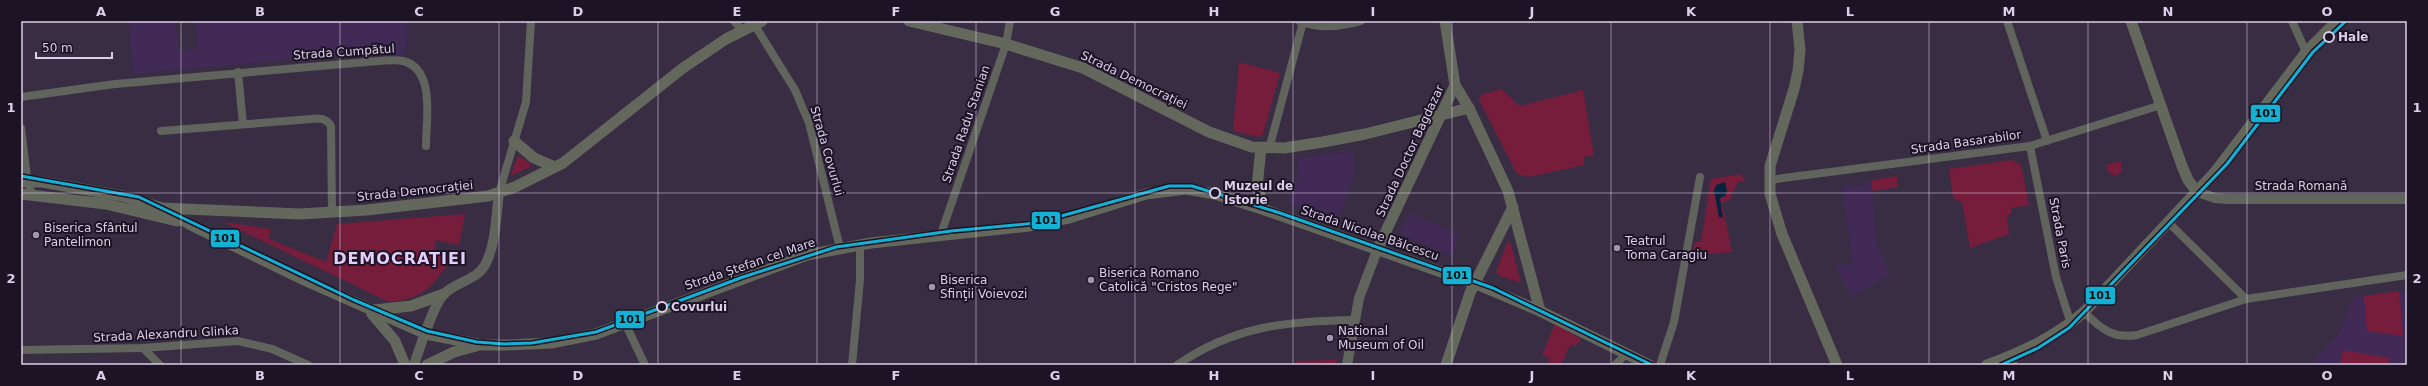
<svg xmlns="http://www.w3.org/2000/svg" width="2428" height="386" font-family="'DejaVu Sans',sans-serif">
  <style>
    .built { fill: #412a55 }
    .green { fill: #761d3c }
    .water { fill: #06233e }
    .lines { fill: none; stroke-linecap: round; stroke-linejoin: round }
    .minor { stroke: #61645c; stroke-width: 8 }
    .tertiary { stroke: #61645c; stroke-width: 10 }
    .secondary { stroke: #64685c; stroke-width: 11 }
    .tram-1-casing { stroke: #1c1325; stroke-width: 6 }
    .tram-1 { stroke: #13b2d5; stroke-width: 3 }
    .grid { fill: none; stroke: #dbcfe9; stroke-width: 1; stroke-opacity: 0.55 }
    .stop-dot { fill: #1c1325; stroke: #dbcfe9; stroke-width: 2 }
    .poi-dot { fill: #a296af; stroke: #1c1325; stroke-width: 1.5 }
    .labels { text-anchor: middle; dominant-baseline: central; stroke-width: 4; stroke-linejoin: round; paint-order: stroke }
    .stop-label { font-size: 12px; font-weight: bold; fill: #dbcfe9; stroke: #1c1325; text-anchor: start }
    .street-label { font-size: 12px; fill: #dbcfe9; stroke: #1c1325 }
    .poi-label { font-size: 12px; fill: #dbcfe9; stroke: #1c1325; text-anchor: start }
    .district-label { font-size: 16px; font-weight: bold; letter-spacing: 1px; fill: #e2cef8; stroke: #1c1325 }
    .line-badge { stroke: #1c1325; stroke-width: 1.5 }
    .pale-badge-label { font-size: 11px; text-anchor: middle; font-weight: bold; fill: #111 }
    .neatline { fill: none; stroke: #dbcfe9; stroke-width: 1.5 }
    .grid-label { font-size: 13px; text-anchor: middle; font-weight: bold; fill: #dbcfe9 }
  </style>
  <rect width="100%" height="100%" fill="#392d44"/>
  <g class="built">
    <polygon points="128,21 175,21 179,51 198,49 195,21 407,21 407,40 405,55 362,53 133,74"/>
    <polygon points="1354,151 1354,177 1343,209 1341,209 1337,220 1289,204 1299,172 1298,158"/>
    <polygon points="1871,180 1877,246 1890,274 1852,297 1835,266 1853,263 1842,189 1843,186 1866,184 1866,181"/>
    <polygon points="1410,212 1459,235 1452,256 1400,234"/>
    <polygon points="2407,291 2407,365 2316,365 2313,362 2339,333 2354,297"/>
  </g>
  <g class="green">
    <polygon points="1239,62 1280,73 1263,134 1260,137 1233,131"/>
    <polygon points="1501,89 1520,106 1583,90 1594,155 1584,157 1584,165 1529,177 1517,174 1479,100 1483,94"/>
    <polygon points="518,156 531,164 530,167 510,176"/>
    <polygon points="2012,160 2021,165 2029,205 2011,208 2012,214 2007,215 2009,234 1970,248 1962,202 1953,198 1949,169"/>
    <polygon points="2121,161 2122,171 2115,176 2108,172 2106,165"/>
    <polygon points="1740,174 1746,181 1738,182 1732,193 1731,199 1722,203 1732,252 1695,255 1692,253 1695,242 1701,242 1711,179"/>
    <polygon points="1897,176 1898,187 1872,191 1871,180"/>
    <path d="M465,214L459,245L436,240L434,253L453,258C430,286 428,298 389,302L223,222L271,229L269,239L326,262L337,224Z"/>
    <polygon points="1508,241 1510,241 1521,283 1500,276 1496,272"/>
    <polygon points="2399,291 2403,336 2367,331 2364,296"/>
    <polygon points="1555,324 1581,339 1576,346 1570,345 1561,365 1548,365 1549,358 1542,355"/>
    <polygon points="2343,350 2389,358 2388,365 2340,365"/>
    <polygon points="1337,360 1336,365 1297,365 1296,361"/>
  </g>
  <polygon class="water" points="1725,182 1727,191 1725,196 1720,198 1723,218 1719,217 1714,191 1716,185"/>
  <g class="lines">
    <g class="minor">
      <polyline points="734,21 742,30"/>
      <path d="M1299,21C1319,29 1341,27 1361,21"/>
      <polyline points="2007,21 2047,141"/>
      <polyline points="2292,21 2306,52"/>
      <polyline points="754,24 795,90 809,123 840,248"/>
      <polyline points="238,72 243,124"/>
      <path d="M21,97L115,84L378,61C385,61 395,59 403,61C436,69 426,121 426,146"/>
      <polyline points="21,128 27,177 32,195"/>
      <path d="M161,131L311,119C320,118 326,118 331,126L332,213"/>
      <polyline points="2030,146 2056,277 2071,324"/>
      <polyline points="1269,149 1303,22"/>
      <polyline points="1769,180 2030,146 2161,105"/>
      <polyline points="499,193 526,102 531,21"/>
      <polyline points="2169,223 2246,299"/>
      <polyline points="941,234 1006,44 1010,21"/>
      <path d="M2084,312C2101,329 2113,339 2137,335L2246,299L2407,275"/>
      <polyline points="625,323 645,365"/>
      <polyline points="143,348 160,365"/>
      <polyline points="21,350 143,348 238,341 272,349 308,365"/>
      <polyline points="2012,356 2013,365"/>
      <polyline points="852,365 860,280 860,245"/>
      <path d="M1177,365C1234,326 1286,321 1354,320"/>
      <polyline points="1615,365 1627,353"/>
      <polyline points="1660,365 1674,322 1700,177"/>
    </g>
    <g class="tertiary">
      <polyline points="2197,192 2215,198 2227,199 2407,199"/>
      <path d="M414,365C420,348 432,308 443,295C455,282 477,280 485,265C496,245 496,215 499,193"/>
      <polyline points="1347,365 1359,298 1378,248"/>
    </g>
    <g class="secondary">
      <polyline points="909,21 1006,44 1083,68 1209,132 1252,147 1284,148 1323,142 1365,134 1469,108"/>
      <polyline points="1445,21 1455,85 1469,108 1508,191 1540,311"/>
      <polyline points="1797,21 1800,50 1798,71 1794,89 1770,166 1770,194 1782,234 1837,365"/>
      <polyline points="2131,21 2182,166 2188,180 2197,192"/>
      <polyline points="514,141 534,158 555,167"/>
      <polyline points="1261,148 1257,187 1265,210"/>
      <polyline points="21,182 42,182 122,196 162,208 300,214 367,210 488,196 515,187 563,163 683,68 726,39 762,21"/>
      <polyline points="21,194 106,204 177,221"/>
      <polyline points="162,208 191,225 304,280 426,334 482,345 507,345 551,343 596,334 807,255 871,243 1029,226 1069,218 1146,194 1186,189 1215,194 1265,210 1481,286 1540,311 1649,365"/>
      <polyline points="1378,248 1455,85"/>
      <polyline points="374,310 411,306 444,294"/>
      <polyline points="372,314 395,341 405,365"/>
      <polyline points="427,365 454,352 476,346"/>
      <polyline points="1446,365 1470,293 1513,207"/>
      <path d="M1987,365C2022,352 2055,337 2084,312L2215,172L2306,52L2337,21"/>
    </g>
    <defs>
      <g id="tram-1">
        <polyline points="21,176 139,197 354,300 427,331 477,342 504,344 532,343 596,332 743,277 836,247 951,231 1036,223 1169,186 1192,186 1280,213 1493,288 1652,365"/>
        <polyline points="2001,365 2038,348 2069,328 2227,164 2313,52 2346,21"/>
      </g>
    </defs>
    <use href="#tram-1" class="tram-1-casing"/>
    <use href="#tram-1" class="tram-1"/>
  </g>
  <path class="grid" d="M181,21V365M340,21V365M499,21V365M658,21V365M817,21V365M976,21V365M1135,21V365M1293,21V365M1452,21V365M1611,21V365M1770,21V365M1929,21V365M2088,21V365M2247,21V365M21,193H2407"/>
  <g class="stop-dot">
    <circle cx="2329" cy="37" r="5"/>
    <circle cx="1215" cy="193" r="5"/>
    <circle cx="662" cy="307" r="5"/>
  </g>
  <g class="poi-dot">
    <circle cx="36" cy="235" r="4"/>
    <circle cx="1617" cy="248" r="4"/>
    <circle cx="1091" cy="280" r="4"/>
    <circle cx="932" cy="287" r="4"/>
    <circle cx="1330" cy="338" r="4"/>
  </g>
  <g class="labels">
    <g class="stop-label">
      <text x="2338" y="37">Hale</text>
      <text x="1224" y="186">Muzeul de<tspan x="1224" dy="14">Istorie</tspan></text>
      <text x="671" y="307">Covurlui</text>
    </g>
    <g class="street-label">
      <text transform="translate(344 52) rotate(-4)">Strada Cumpătul</text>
      <text transform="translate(1134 80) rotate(26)">Strada Democrației</text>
      <text transform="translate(966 124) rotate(-71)">Strada Radu Stanian</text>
      <text transform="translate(1966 142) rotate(-8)">Strada Basarabilor</text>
      <text transform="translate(827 151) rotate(74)">Strada Covurlui</text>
      <text transform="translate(1410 151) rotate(-65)">Strada Doctor Bagdazar</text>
      <text x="2301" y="186">Strada Romană</text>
      <text transform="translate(415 191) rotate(-6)">Strada Democrației</text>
      <text transform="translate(1370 233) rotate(19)">Strada Nicolae Bălcescu</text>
      <text transform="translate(2060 233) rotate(79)">Strada Paris</text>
      <text transform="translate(750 264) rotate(-19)">Strada Ștefan cel Mare</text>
      <text transform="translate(166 334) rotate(-3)">Strada Alexandru Glinka</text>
    </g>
    <g class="poi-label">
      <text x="44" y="228">Biserica Sfântul<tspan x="44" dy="14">Pantelimon</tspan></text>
      <text x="1625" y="241">Teatrul<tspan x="1625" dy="14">Toma Caragiu</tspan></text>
      <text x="1099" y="273">Biserica Romano<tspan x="1099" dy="14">Catolică "Cristos Rege"</tspan></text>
      <text x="940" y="280">Biserica<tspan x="940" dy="14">Sfinţii Voievozi</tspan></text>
      <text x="1338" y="331">National<tspan x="1338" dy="14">Museum of Oil</tspan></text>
    </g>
    <g class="district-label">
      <text x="400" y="258">DEMOCRAŢIEI</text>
    </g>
  </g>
  <g class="line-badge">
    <rect x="2250" y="104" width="31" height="19" rx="4" fill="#13b2d5"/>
    <rect x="1031" y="211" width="30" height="19" rx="4" fill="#13b2d5"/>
    <rect x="210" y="229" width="30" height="19" rx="4" fill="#13b2d5"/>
    <rect x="1442" y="266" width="30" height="19" rx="4" fill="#13b2d5"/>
    <rect x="2085" y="286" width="31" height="19" rx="4" fill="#13b2d5"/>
    <rect x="615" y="310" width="30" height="19" rx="4" fill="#13b2d5"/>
  </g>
  <g class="pale-badge-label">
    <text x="2266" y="117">101</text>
    <text x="1046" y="224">101</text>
    <text x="225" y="242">101</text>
    <text x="1457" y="279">101</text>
    <text x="2100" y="299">101</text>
    <text x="630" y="323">101</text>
  </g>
  <rect width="2428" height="386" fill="none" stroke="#1c1325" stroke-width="44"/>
  <path d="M36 52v6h76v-6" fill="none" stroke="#dbcfe9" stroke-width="2"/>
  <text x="42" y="52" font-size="12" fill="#dbcfe9" stroke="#1c1325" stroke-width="3" paint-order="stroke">50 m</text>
  <rect x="22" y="22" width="2384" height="342" class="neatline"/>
  <g class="grid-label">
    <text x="101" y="16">A</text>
    <text x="260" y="16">B</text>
    <text x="419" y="16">C</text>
    <text x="578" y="16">D</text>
    <text x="737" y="16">E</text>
    <text x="896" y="16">F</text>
    <text x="1055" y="16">G</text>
    <text x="1214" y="16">H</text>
    <text x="1373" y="16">I</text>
    <text x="1532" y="16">J</text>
    <text x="1691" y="16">K</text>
    <text x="1850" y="16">L</text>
    <text x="2009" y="16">M</text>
    <text x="2168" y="16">N</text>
    <text x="2327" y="16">O</text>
    <text x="11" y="112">1</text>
    <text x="2417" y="112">1</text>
    <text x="11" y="283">2</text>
    <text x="2417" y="283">2</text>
    <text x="101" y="380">A</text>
    <text x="260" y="380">B</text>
    <text x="419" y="380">C</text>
    <text x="578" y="380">D</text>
    <text x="737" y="380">E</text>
    <text x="896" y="380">F</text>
    <text x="1055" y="380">G</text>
    <text x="1214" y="380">H</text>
    <text x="1373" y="380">I</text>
    <text x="1532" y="380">J</text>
    <text x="1691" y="380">K</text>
    <text x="1850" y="380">L</text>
    <text x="2009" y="380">M</text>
    <text x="2168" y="380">N</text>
    <text x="2327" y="380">O</text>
  </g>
</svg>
